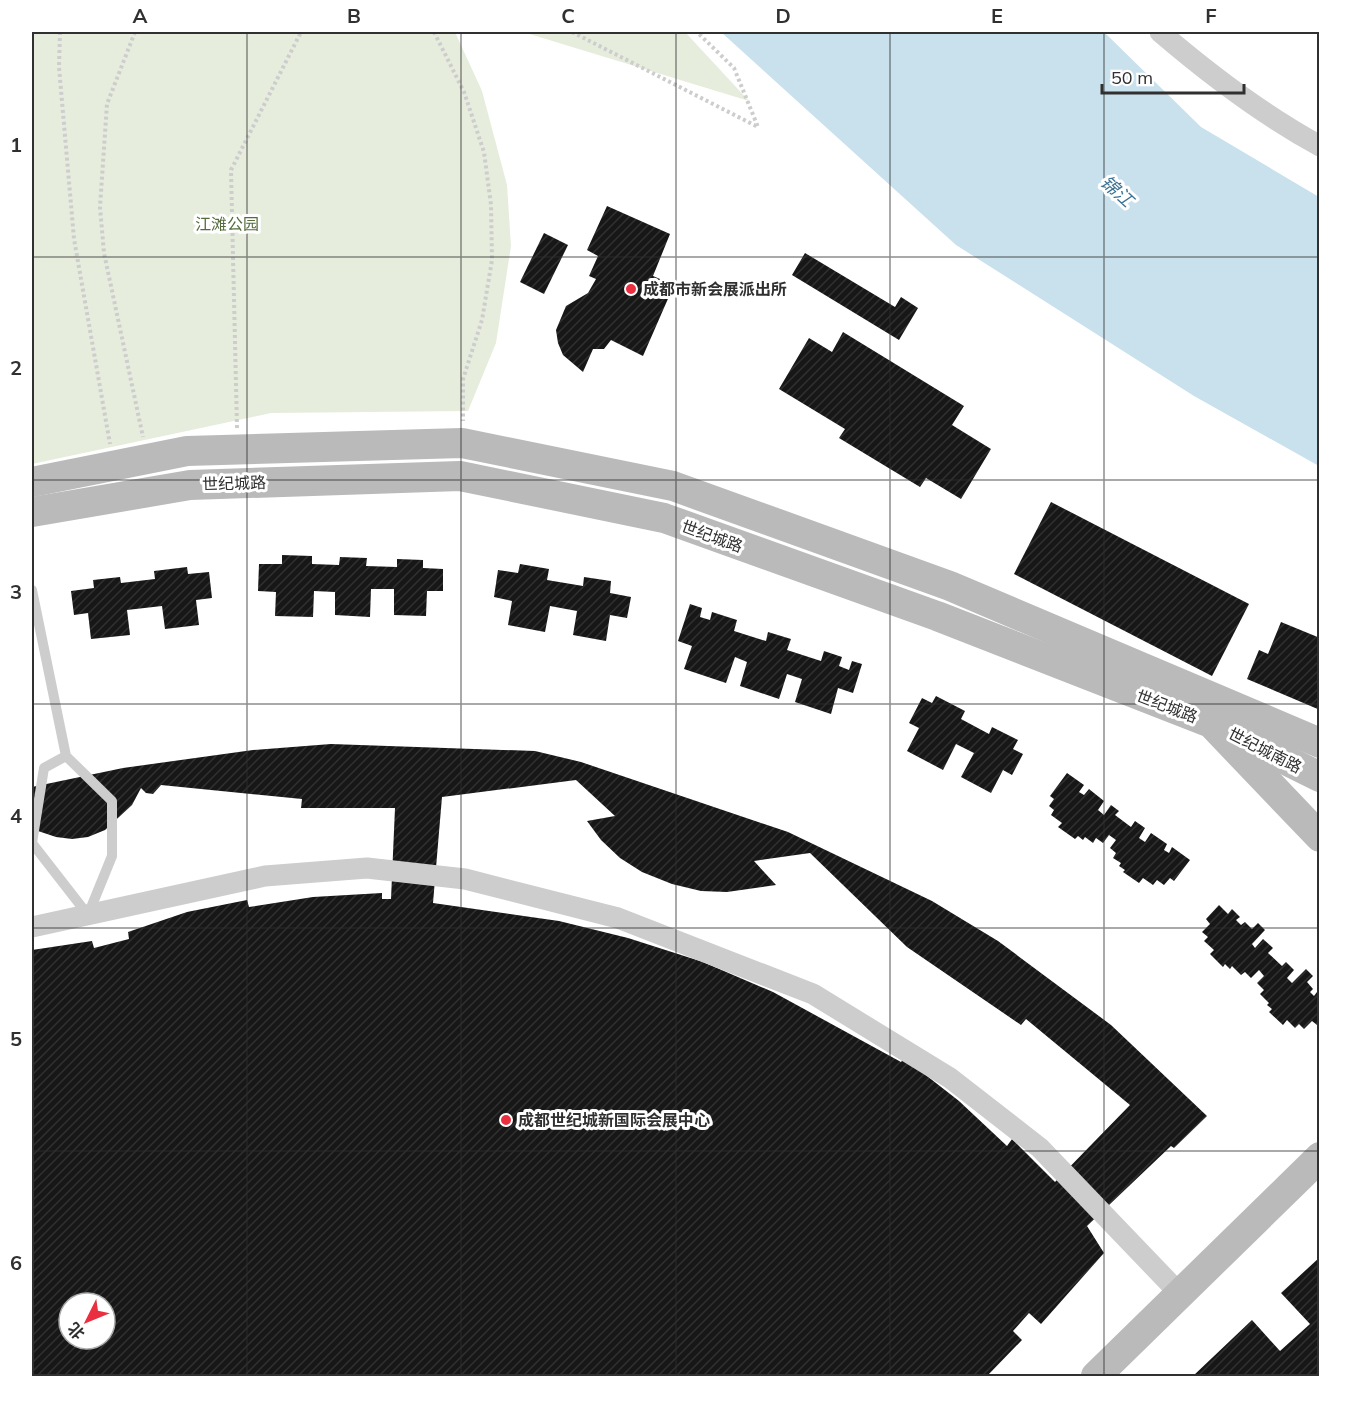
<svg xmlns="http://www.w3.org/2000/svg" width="1351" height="1408" font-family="Mulish,'Noto Sans SC',sans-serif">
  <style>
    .park { fill: #e6eddd }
    .water { fill: #c9e0ed }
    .building { fill: url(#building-hatch); fill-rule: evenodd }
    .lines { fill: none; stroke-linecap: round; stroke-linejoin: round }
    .path { stroke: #cdcdcd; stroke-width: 4; stroke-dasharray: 3 3; stroke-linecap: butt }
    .lane { stroke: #cdcdcd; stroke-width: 10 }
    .street { stroke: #cdcdcd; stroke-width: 21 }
    .secondary { stroke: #bababa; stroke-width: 30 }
    .grid { fill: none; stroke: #303030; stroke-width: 1.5; stroke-opacity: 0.55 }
    .poi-dot { fill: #e92f40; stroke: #fff; stroke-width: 2 }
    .labels { text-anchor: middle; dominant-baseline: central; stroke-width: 6; stroke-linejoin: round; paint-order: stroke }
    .park-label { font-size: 16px; fill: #536c3c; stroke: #fff }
    .poi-label { font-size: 16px; font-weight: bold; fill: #303030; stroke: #fff; text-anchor: start }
    .street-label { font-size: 16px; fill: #303030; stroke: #fff }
    .water-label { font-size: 18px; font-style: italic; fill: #3b7394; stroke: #fff }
    .neatline { fill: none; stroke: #303030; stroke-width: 2 }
    .grid-label { font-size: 20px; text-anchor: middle; font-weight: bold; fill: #303030 }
  </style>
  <defs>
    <pattern id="building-hatch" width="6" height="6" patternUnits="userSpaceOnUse" patternTransform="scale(1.5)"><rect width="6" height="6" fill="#171717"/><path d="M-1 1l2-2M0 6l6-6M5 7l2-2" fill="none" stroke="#303030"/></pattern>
  </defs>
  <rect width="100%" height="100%" fill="#fff"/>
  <g class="park">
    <polygon points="32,32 455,32 482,91 507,185 511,246 496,343 468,411 271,413 32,464"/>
    <polygon points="523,32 685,32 749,101"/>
  </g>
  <polygon class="water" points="721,32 1104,32 1201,127 1319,197 1319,466 1194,396 956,245"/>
  <g class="building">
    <polygon points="607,206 670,234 653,276 674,285 643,356 611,340 604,349 593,349 583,372 563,355 558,343 556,330 566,306 588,293 596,279 589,276 598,256 587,250"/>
    <polygon points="544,233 568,245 544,294 520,282"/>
    <polygon points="805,253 895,307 901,297 918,308 899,340 792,275"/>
    <polygon points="843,332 964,406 952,425 991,449 961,499 926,478 920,487 839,438 845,429 779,389 809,338 832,352"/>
    <polygon points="1051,502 1249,604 1212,676 1014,574"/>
    <polygon points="282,555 312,556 312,564 339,565 340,557 367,558 366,566 397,567 397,559 423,560 423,568 443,569 443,591 427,591 426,616 394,615 394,589 371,589 370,617 335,615 335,592 314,591 313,617 275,616 276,592 258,591 259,564 282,564"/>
    <polygon points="520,564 549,569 547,580 583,586 584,577 611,581 610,593 631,597 627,618 610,615 606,641 573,635 577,611 550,606 545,632 508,625 512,601 494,597 498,570 518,573"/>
    <polygon points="187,567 188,574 209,572 212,598 196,600 199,625 165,629 162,606 127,610 130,635 91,639 88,613 74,615 71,591 94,588 93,580 120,577 121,583 155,579 154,571"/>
    <polygon points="690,604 702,608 700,617 710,620 712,612 737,620 734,631 766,641 768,632 791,639 787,650 821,661 824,651 842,657 839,666 849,670 852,661 862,664 853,693 838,688 831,714 795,702 802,679 787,674 779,699 740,686 747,662 735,657 726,683 684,669 692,646 678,641"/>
    <polygon points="1281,622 1320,638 1320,710 1247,679 1259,650 1268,654"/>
    <polygon points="936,696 965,711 961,719 989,734 992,727 1018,740 1013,749 1023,754 1012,775 1003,770 991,793 961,777 974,753 956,744 943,770 907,751 919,728 909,723 922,698 932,703"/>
    <path d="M331,744L535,751L581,762L788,832L932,901L998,941L1111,1025L1207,1116L1174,1148L1171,1146L1087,1226L1104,1253L1041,1324L1029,1313L1013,1331L1022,1340L987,1376L971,1374L969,1376H32V950L92,941L94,948L129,939L128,932L187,912L247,900L249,907L313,897L382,893V899H391L395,808H301L302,799L161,785L153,794L146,793L141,788L132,805L105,830L88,837L72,839L56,837L32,829V787L123,768L253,750ZM576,780L615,816L587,821L601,840L620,858L642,872L672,884L701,891L727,892L776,885L754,861L810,853L907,947L1021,1025L1026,1019L1130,1105L1055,1182L1012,1139L1007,1146L959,1101L904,1058L901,1062L773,992L703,962L628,938L559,921L433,903L442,797ZM69,1303H105V1339H69Z"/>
    <polygon points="1067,773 1084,785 1079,792 1084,795 1089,789 1104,801 1098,810 1104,815 1111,805 1119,811 1115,815 1131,827 1135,821 1145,828 1139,838 1145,842 1151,833 1167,844 1164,850 1169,853 1172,847 1190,860 1174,881 1170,878 1164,885 1157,880 1153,885 1143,878 1139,883 1123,872 1125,870 1119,866 1121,863 1113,858 1116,853 1110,848 1116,840 1109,835 1103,843 1096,838 1093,843 1085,837 1083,840 1078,836 1075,839 1058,827 1062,823 1051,815 1054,810 1049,806 1054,799 1050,796"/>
    <polygon points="1219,905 1228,914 1232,909 1240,917 1236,920 1241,925 1245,922 1252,929 1258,923 1265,930 1252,944 1255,948 1263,939 1273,948 1268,953 1282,966 1286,962 1294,970 1287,978 1292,983 1306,969 1313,976 1307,982 1313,989 1310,992 1314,996 1317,992 1320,994 1320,1022 1317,1025 1312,1021 1304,1029 1299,1024 1295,1028 1287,1020 1283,1025 1269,1012 1272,1009 1267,1005 1269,1003 1260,994 1264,990 1257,983 1264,976 1259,970 1251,978 1245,972 1241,975 1232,966 1230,969 1225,964 1223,967 1210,954 1214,950 1204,941 1208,937 1202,932 1210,924 1206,919"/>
    <polygon points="1320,1257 1320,1376 1193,1376 1252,1320 1280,1351 1310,1324 1281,1293"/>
  </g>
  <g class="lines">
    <g class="path">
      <polyline points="60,32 59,67 74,239 110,444"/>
      <polyline points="135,32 107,104 100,207 104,253 143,437"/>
      <polyline points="434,32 464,92 484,152 491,205 492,260 482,320 463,379 463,421"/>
      <polyline points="572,32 758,127 734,68 697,32"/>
      <polyline points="237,428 231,170 301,32"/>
    </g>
    <polyline class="lane" points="32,590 66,756 112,801 112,856 88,915 32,843 44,768 66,756"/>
    <g class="street">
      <path d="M1160,32C1209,74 1263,115 1320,146"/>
      <polyline points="32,927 265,876 367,868 465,879 618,918 813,994 950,1078 1040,1148 1180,1294"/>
    </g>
    <g class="secondary">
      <polyline points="32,482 187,451 462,443 673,486 950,586 1320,743"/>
      <polyline points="32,512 190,485 460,476 664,518 937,616 1211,723 1320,837"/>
      <polyline points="1233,734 1320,777"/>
      <polyline points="1096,1376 1320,1157"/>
    </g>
  </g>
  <path class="grid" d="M247,32V1376M461,32V1376M676,32V1376M890,32V1376M1104,32V1376M32,257H1320M32,480H1320M32,704H1320M32,928H1320M32,1151H1320"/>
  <g class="poi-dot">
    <circle cx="631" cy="289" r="6"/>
    <circle cx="506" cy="1120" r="6"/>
  </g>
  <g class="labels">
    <g class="park-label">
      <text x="227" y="224">江滩公园</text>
    </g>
    <g class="poi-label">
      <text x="643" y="289">成都市新会展派出所</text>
      <text x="518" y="1120">成都世纪城新国际会展中心</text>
    </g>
    <g class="street-label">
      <text transform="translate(234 483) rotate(-2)">世纪城路</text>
      <text transform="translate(712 536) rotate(20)">世纪城路</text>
      <text transform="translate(1167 706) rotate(21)">世纪城路</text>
      <text transform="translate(1265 750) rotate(27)">世纪城南路</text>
    </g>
    <g class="water-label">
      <text transform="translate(1117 191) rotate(42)">锦江</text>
    </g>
  </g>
  <rect width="1351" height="1408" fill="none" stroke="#ffffff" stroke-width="66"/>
  <g transform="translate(87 1321) rotate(227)"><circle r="28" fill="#ffffff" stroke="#acacac" stroke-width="1.5"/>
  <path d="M0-4.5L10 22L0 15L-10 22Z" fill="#e92f40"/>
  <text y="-9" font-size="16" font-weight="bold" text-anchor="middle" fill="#303030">北</text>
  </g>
  <path d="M1102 84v9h142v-9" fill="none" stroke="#303030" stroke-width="3"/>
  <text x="1111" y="84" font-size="18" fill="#303030" stroke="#ffffff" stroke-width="4.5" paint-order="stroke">50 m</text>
  <rect x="33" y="33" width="1285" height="1342" class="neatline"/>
  <g class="grid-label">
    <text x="140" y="23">A</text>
    <text x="354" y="23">B</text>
    <text x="568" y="23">C</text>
    <text x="783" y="23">D</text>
    <text x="997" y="23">E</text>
    <text x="1211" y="23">F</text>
    <text x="16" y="152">1</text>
    <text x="16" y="375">2</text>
    <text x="16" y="599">3</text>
    <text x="16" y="823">4</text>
    <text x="16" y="1046">5</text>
    <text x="16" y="1270">6</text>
  </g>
</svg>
